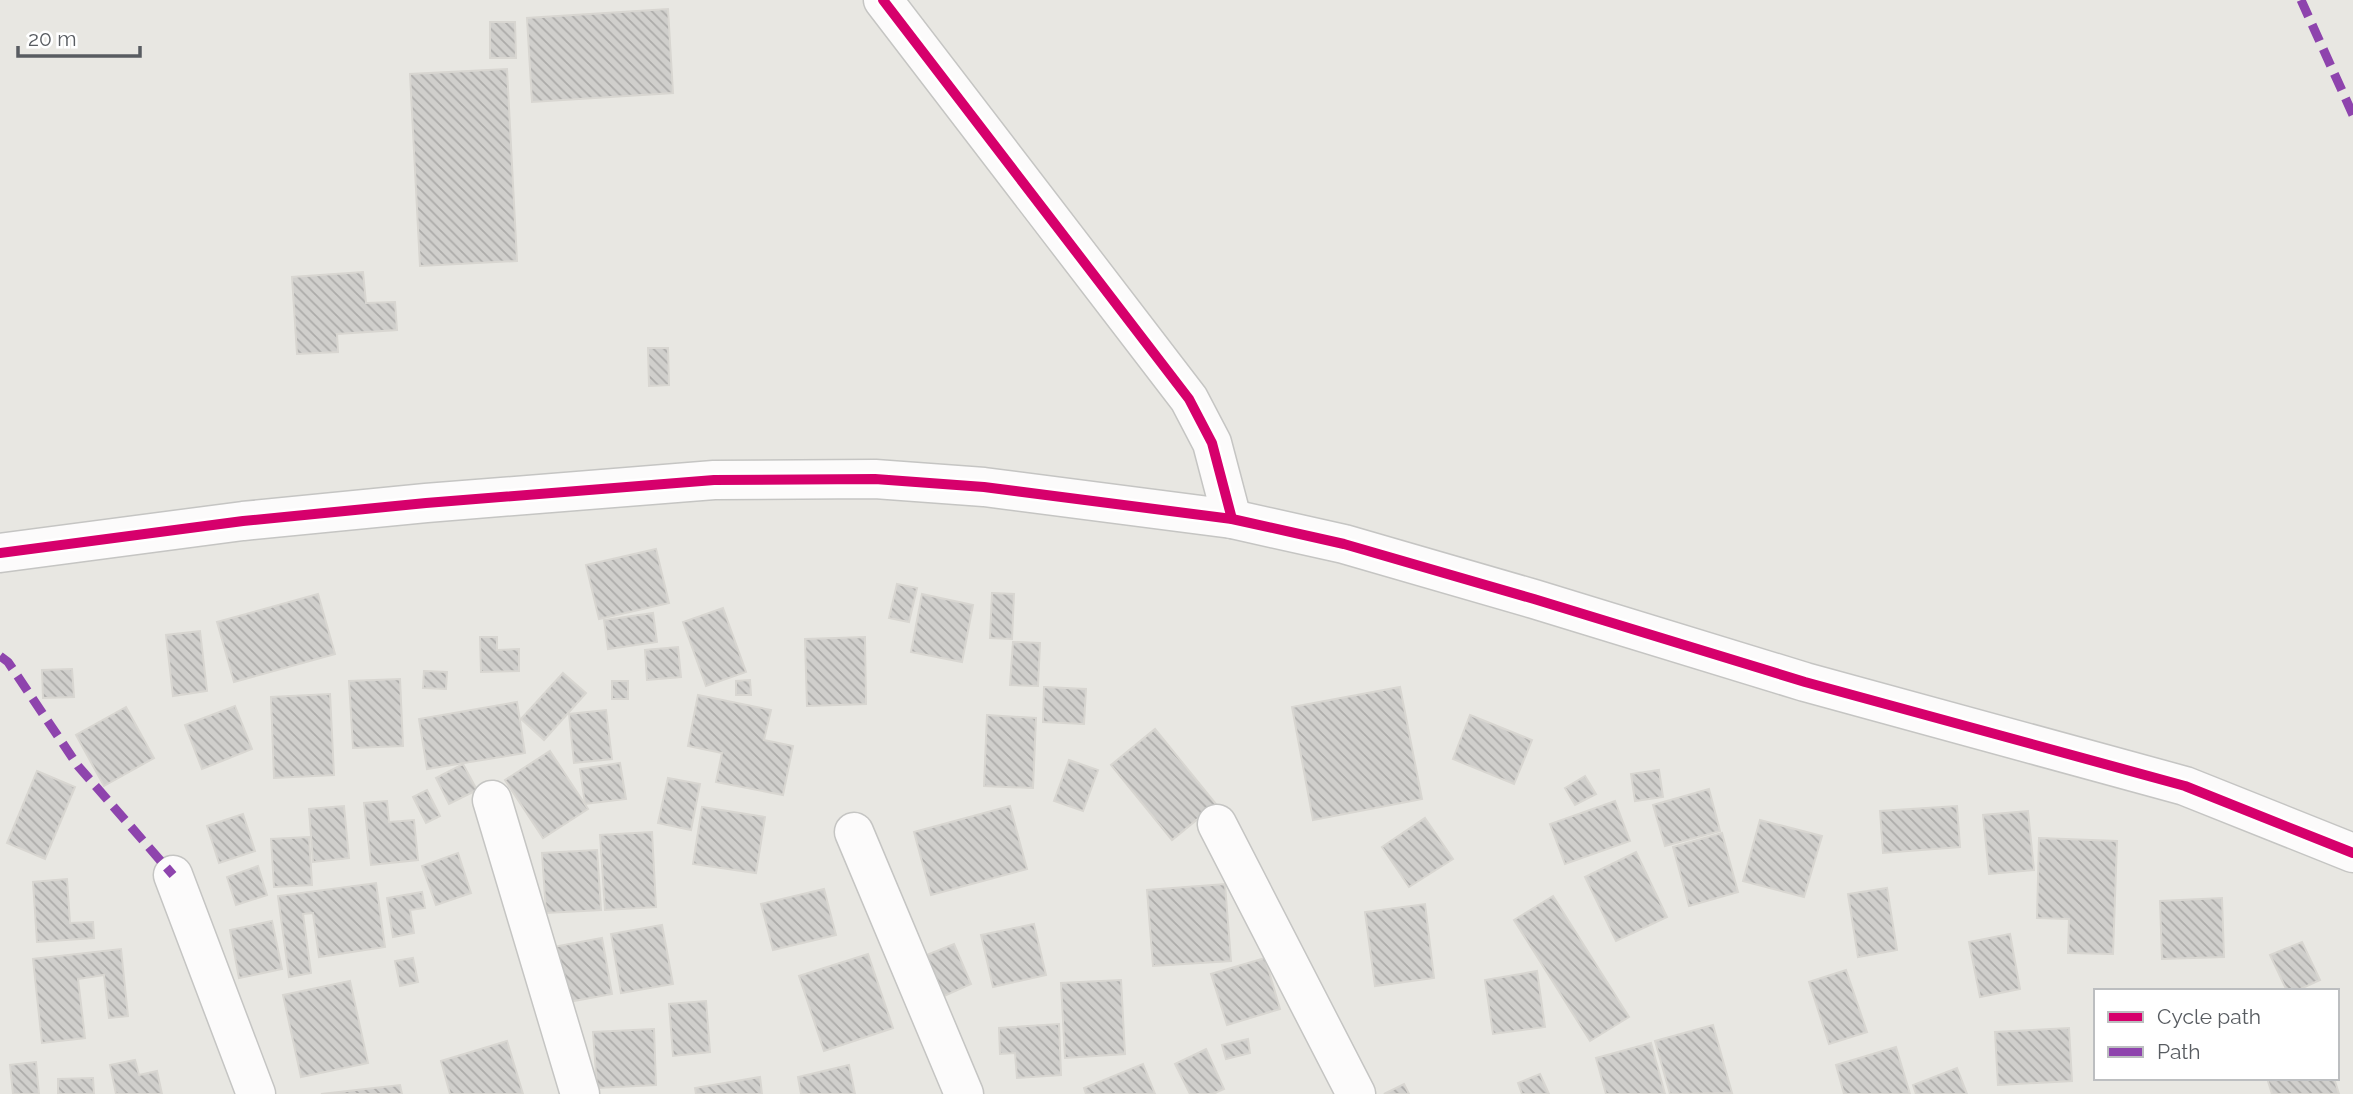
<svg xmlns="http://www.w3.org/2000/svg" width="2353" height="1094" font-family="Raleway,sans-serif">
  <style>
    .building { fill: url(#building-back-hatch); stroke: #d8d6d1; stroke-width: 2 }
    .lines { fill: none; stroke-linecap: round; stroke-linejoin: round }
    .minor-casing { stroke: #c5c5c3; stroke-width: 41 }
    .minor { stroke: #fcfbfb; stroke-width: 38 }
    .quiet { stroke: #8e44ad; stroke-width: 9; stroke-dasharray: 18 9; stroke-linecap: butt }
    .cycleway-casing { stroke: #fff; stroke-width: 15 }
    .cycleway { stroke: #d6006c; stroke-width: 10 }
  </style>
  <defs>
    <pattern id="building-back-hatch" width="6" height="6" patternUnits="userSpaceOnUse" patternTransform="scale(1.75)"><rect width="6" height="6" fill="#d0cfcc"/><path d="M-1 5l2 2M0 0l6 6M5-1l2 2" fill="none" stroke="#acaba9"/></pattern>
  </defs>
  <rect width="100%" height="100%" fill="#e8e7e2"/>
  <g class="building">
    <polygon points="668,9 673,93 532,102 527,18"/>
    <polygon points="490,22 515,22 516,58 490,58"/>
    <polygon points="507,69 517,261 420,266 410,74"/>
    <polygon points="363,272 366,303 395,302 397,330 337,334 338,352 297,354 292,277"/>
    <polygon points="648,348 668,348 669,385 649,386"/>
    <polygon points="656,549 669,603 599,619 586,565"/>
    <polygon points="897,584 917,588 909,622 889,618"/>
    <polygon points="992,593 1014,594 1012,639 990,638"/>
    <polygon points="318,594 335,654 234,682 217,622"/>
    <polygon points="922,594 973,605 962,662 911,652"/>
    <polygon points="723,608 746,672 706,686 683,622"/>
    <polygon points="653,613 657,642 608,649 604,620"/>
    <polygon points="200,631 207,691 173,696 166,635"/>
    <polygon points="480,637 497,637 497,650 519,649 519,671 481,672"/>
    <polygon points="865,637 866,704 807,706 805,639"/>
    <polygon points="1013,642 1040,643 1038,686 1010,685"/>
    <polygon points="678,647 681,677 647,680 645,650"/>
    <polygon points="72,669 74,697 43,698 42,670"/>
    <polygon points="424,671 447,672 446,689 423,688"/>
    <polygon points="563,673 586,693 544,740 521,719"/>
    <polygon points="400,679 403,746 353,748 349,681"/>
    <polygon points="750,680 751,695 736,695 736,681"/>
    <rect x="612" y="681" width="16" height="18"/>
    <polygon points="1044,687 1086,689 1084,724 1043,722"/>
    <polygon points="1400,687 1422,799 1313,820 1292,707"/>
    <polygon points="330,694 334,775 274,778 271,697"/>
    <polygon points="698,695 771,710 764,740 793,746 783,795 716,782 722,753 688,746"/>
    <polygon points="517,702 525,753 427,769 419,719"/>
    <polygon points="235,706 252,749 202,769 185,725"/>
    <polygon points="126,707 154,758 104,786 76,735"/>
    <polygon points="606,710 612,759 574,763 569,714"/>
    <polygon points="987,715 1036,718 1033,788 984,786"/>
    <polygon points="1470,715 1532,740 1514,784 1453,759"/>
    <polygon points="1155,729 1216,804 1172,840 1111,765"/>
    <polygon points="550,751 588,809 543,838 505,780"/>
    <polygon points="1069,760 1098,770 1083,811 1054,801"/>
    <polygon points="620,763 626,799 585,804 580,769"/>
    <polygon points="463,764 477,790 449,804 436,778"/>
    <polygon points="1659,770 1663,797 1635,801 1631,774"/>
    <polygon points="37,771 75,787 45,859 7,843"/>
    <polygon points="1585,776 1596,794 1575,805 1565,788"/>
    <polygon points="668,778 700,784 691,830 658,823"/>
    <polygon points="1709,789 1720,831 1665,846 1653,805"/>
    <polygon points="427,790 440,816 426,823 413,797"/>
    <polygon points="387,801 389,822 414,820 418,860 371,865 364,803"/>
    <polygon points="1615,801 1630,841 1565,864 1550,824"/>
    <polygon points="344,806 349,858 313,862 309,809"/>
    <polygon points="1010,806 1027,869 931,895 914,832"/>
    <polygon points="1957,806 1960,847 1883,853 1880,811"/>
    <polygon points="702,807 765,817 756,873 693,864"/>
    <polygon points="2028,811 2034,870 1989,874 1983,815"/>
    <polygon points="243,814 255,851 219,863 207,826"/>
    <polygon points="1425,818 1453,859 1409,887 1382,847"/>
    <polygon points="1760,820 1822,836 1804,897 1743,881"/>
    <polygon points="652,832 656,907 605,910 600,835"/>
    <polygon points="1722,833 1738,892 1689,906 1673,847"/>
    <polygon points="309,837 312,885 274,887 271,839"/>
    <polygon points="2039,838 2117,841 2113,954 2068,953 2069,919 2037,918"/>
    <polygon points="597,850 601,910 546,913 542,853"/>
    <polygon points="1636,852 1667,917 1616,941 1585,877"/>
    <polygon points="458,853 471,893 436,905 422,866"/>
    <polygon points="258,866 267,895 236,905 227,877"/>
    <polygon points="67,879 70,923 93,922 94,938 37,942 33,882"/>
    <polygon points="376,883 385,947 319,957 313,913 303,914 311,973 289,977 278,896"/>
    <polygon points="1225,884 1231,961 1153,966 1147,890"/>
    <polygon points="1887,888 1897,950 1858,957 1848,894"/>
    <polygon points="824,889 836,935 773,950 761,904"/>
    <polygon points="422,892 425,908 410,910 414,933 393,937 387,898"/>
    <polygon points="1553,896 1629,1017 1590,1041 1514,920"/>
    <polygon points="2222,898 2224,957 2162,959 2160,901"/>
    <polygon points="1425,904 1434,978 1375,986 1365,912"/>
    <polygon points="272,921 282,969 239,978 230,930"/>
    <polygon points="1034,924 1046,975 993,987 981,935"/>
    <polygon points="662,925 673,984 621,993 611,934"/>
    <polygon points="2010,934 2020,989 1980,997 1969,942"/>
    <polygon points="602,938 612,994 563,1003 553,947"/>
    <polygon points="2302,942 2320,980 2296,991 2287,991 2270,955"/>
    <polygon points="954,944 971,984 942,997 924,956"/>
    <polygon points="121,949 128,1016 109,1018 104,975 78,979 85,1038 42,1043 33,959"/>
    <polygon points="868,954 893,1028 824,1051 799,976"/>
    <polygon points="413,958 418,982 400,986 395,961"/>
    <polygon points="1265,958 1280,1009 1227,1025 1211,974"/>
    <polygon points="1846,970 1867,1032 1829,1044 1809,982"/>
    <polygon points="1537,971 1545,1027 1493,1034 1485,980"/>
    <polygon points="1121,980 1125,1054 1065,1058 1061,983"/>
    <polygon points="350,981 368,1063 301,1077 283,995"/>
    <polygon points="706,1001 710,1052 673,1056 669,1004"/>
    <polygon points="1059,1024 1061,1075 1017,1078 1015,1053 1000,1054 999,1028"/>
    <polygon points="1713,1025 1732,1093 1670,1094 1655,1041"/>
    <polygon points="2069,1028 2072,1081 1998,1085 1995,1032"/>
    <polygon points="654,1029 656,1085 597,1088 593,1032"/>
    <polygon points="1248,1039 1250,1053 1226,1059 1222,1045"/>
    <polygon points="507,1041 523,1094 450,1094 441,1061"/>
    <polygon points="1651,1043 1665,1094 1606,1094 1596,1058"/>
    <polygon points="1896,1047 1910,1094 1844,1094 1836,1065"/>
    <polygon points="1206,1049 1224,1089 1213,1094 1190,1094 1175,1064"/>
    <polygon points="135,1060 139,1075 157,1071 162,1094 116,1094 110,1065"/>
    <polygon points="36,1062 39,1094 13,1094 10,1065"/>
    <polygon points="1143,1064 1155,1094 1086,1094 1084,1088"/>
    <polygon points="849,1065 855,1094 801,1094 798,1077"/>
    <polygon points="1957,1068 1967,1094 1916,1094 1913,1085"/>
    <polygon points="1540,1074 1549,1094 1522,1094 1518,1083"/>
    <polygon points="760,1077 762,1094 696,1094 695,1088"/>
    <polygon points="93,1078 94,1094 58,1094 58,1079"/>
    <polygon points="2267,1078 2334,1078 2339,1094 2272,1094"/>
    <polygon points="1404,1084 1409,1094 1384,1094"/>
    <polygon points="400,1085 402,1094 321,1094"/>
  </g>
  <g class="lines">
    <defs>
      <g id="minor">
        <polyline points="883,0 1189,399 1212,443 1232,519"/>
        <polyline points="0,553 243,521 426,503 714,480 875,479 984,487 1232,519 1344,544 1534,599 1805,682 2185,786 2353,853"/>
        <polyline points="492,800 580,1094"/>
        <polyline points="1217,824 1356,1094"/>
        <polyline points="854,832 964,1094"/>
        <polyline points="173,875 256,1094"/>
      </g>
    </defs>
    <use href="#minor" class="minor-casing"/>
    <use href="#minor" class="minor"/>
    <g class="quiet">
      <polyline points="2301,0 2353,115"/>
      <polyline points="0,656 8,662 78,766 173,875"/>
    </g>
    <defs>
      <g id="cycleway">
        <polyline points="883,0 1189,399 1212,443 1232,519"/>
        <polyline points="0,553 243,521 426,503 714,480 875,479 984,487 1232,519 1344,544 1534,599 1805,682 2185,786 2353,853"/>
      </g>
    </defs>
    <use href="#cycleway" class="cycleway-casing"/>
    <use href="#cycleway" class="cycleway"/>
  </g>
  <rect x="2094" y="989" width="245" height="91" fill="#ffffff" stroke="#bcbec0" stroke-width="2"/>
  <rect x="2108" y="1012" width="35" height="10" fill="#d6006c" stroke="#bcbec0" stroke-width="2"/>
  <text x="2157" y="1024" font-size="21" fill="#585c61">Cycle path</text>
  <rect x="2108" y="1047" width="35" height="10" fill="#8e44ad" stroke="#bcbec0" stroke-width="2"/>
  <text x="2157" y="1059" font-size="21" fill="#585c61">Path</text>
  <path d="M18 46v10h122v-10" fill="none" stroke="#585c61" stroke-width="3.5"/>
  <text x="28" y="46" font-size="21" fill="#585c61" stroke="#ffffff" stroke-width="5" paint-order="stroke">20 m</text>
</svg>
